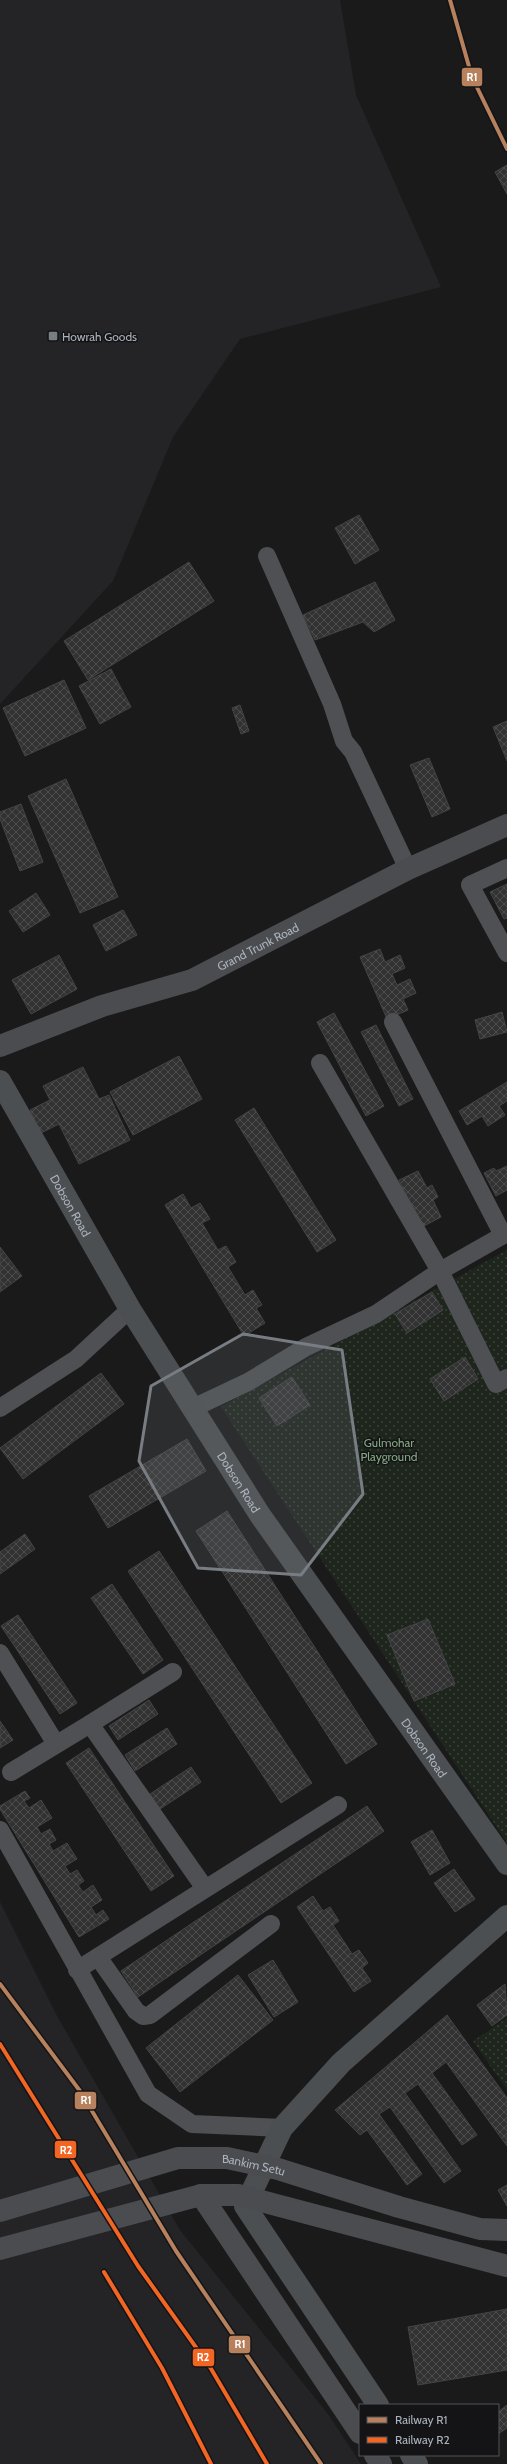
<svg xmlns="http://www.w3.org/2000/svg" width="507" height="2464" font-family="Cabin,sans-serif">
  <style>
    .built { fill: #242427 }
    .park { fill: url(#park-dots) }
    .building { fill: url(#building-cross-hatch); stroke: #434446 }
    .lines { fill: none; stroke-linecap: round; stroke-linejoin: round }
    .street { stroke: #4e5053; stroke-width: 18 }
    .secondary { stroke: #4c4f51; stroke-width: 22 }
    .primary { stroke: #4b4c4f; stroke-width: 22 }
    .primary-bridge { stroke: #4b4c4f; stroke-width: 22 }
    .rail-1-casing { stroke: #141416; stroke-width: 7 }
    .rail-2-casing { stroke: #141416; stroke-width: 7 }
    .rail-1 { stroke: #b6815c; stroke-width: 4 }
    .rail-2 { stroke: #f26522; stroke-width: 4 }
    .marked { fill: #787d83; fill-opacity: 0.2; stroke: #787d83; stroke-width: 3; stroke-linejoin: round }
    .poi-dot { fill: #787d83; stroke: #141416; stroke-width: 1.5 }
    .labels { text-anchor: middle; dominant-baseline: central; stroke-width: 3; stroke-linejoin: round; paint-order: stroke }
    .poi-label { font-size: 12px; fill: #aab2bc; stroke: #141416; text-anchor: start }
    .street-label { font-size: 12px; fill: #aab2bc; stroke: #141416 }
    .park-label { font-size: 12px; fill: #83a880; stroke: #141416 }
    .line-badge { stroke: #141416; stroke-width: 1.5 }
    .badge-label { font-size: 11px; text-anchor: middle; font-weight: bold; fill: #fff }
  </style>
  <defs>
    <pattern id="park-dots" width="8" height="8" patternUnits="userSpaceOnUse"><rect width="8" height="8" fill="#1d251d"/><path d="M2 2h.1M6 6h.1" fill="none" stroke="#3b423c" stroke-width="1.8" stroke-linecap="round"/></pattern>
    <pattern id="building-cross-hatch" width="8" height="8" patternUnits="userSpaceOnUse"><rect width="8" height="8" fill="#323232"/><path d="M0 0l8 8M0 8l8-8" fill="none" stroke="#4d4d4e"/></pattern>
  </defs>
  <rect width="100%" height="100%" fill="#1a1a1a"/>
  <g class="built">
    <polygon points="0,0 340,0 356,95 441,287 240,339 173,437 113,581 0,704"/>
    <polygon points="0,1902 57,2016 180,2230 328,2414 361,2464 0,2464"/>
  </g>
  <g class="park">
    <polygon points="507,1250 507,1843 221,1407"/>
    <polygon points="507,2018 507,2090 473,2041"/>
  </g>
  <g class="building">
    <polygon points="507,165 507,194 495,172"/>
    <polygon points="359,515 379,550 355,564 335,528"/>
    <polygon points="189,562 214,601 88,680 64,641"/>
    <polygon points="375,582 395,620 374,632 363,622 315,640 303,615"/>
    <polygon points="111,669 131,707 100,724 79,686"/>
    <polygon points="64,680 86,728 25,756 3,708"/>
    <polygon points="240,705 249,731 241,734 232,708"/>
    <polygon points="507,721 507,761 493,727"/>
    <polygon points="429,758 450,809 432,817 410,765"/>
    <polygon points="66,779 118,897 80,913 28,796"/>
    <polygon points="21,804 43,862 20,871 0,819 0,812"/>
    <polygon points="507,884 507,918 504,919 490,892"/>
    <polygon points="36,893 50,915 23,932 9,911"/>
    <polygon points="123,910 137,935 106,951 93,925"/>
    <polygon points="380,949 385,962 400,955 405,968 392,974 397,985 410,979 416,993 403,999 408,1010 387,1019 360,957"/>
    <polygon points="59,955 77,989 31,1014 12,980"/>
    <polygon points="502,1012 507,1032 480,1039 475,1020"/>
    <polygon points="334,1013 384,1106 366,1116 317,1022"/>
    <polygon points="376,1025 413,1099 399,1106 361,1032"/>
    <polygon points="179,1056 202,1099 133,1135 110,1092"/>
    <polygon points="83,1067 99,1099 109,1095 130,1140 79,1164 59,1124 41,1133 30,1110 50,1100 43,1086"/>
    <polygon points="507,1082 507,1101 499,1106 505,1115 488,1126 482,1116 467,1125 459,1111"/>
    <polygon points="254,1108 336,1240 317,1252 235,1120"/>
    <polygon points="507,1166 507,1190 496,1196 484,1173 494,1168 496,1171"/>
    <polygon points="418,1171 427,1188 432,1185 438,1197 433,1200 441,1217 422,1227 399,1180"/>
    <polygon points="183,1194 191,1208 200,1203 210,1219 202,1223 218,1250 226,1246 236,1262 228,1267 245,1295 253,1290 262,1305 256,1308 265,1323 244,1336 165,1205"/>
    <polygon points="0,1247 22,1276 0,1292"/>
    <polygon points="432,1292 443,1310 407,1333 395,1314"/>
    <polygon points="465,1357 478,1379 444,1401 430,1379"/>
    <polygon points="101,1373 124,1404 23,1479 0,1448"/>
    <polygon points="292,1377 310,1405 277,1426 259,1398"/>
    <polygon points="187,1439 206,1471 108,1528 89,1496"/>
    <polygon points="227,1511 377,1744 346,1764 196,1531"/>
    <polygon points="25,1534 35,1549 0,1574 0,1552"/>
    <polygon points="159,1551 312,1783 281,1803 128,1571"/>
    <polygon points="112,1584 163,1660 143,1674 91,1598"/>
    <polygon points="18,1615 77,1703 60,1714 1,1626"/>
    <polygon points="428,1619 455,1684 414,1701 387,1635"/>
    <polygon points="149,1700 158,1714 118,1740 109,1726"/>
    <polygon points="0,1721 13,1740 0,1748"/>
    <polygon points="167,1728 177,1744 135,1771 125,1755"/>
    <polygon points="89,1748 174,1876 151,1891 66,1763"/>
    <polygon points="191,1767 201,1782 160,1809 150,1794"/>
    <polygon points="25,1791 30,1798 24,1801 29,1808 41,1800 52,1818 37,1827 41,1834 50,1829 56,1840 49,1844 53,1851 67,1843 77,1859 65,1866 70,1874 77,1870 84,1881 78,1885 83,1892 93,1885 102,1900 91,1907 96,1915 103,1910 109,1919 79,1937 0,1809 0,1806"/>
    <polygon points="367,1806 384,1831 138,1997 121,1971"/>
    <polygon points="432,1830 450,1863 430,1875 411,1842"/>
    <polygon points="454,1869 475,1899 455,1912 434,1883"/>
    <polygon points="313,1896 323,1911 330,1907 339,1921 333,1925 352,1954 359,1950 368,1963 362,1968 371,1981 354,1992 297,1907"/>
    <polygon points="273,1960 298,2002 274,2017 248,1975"/>
    <polygon points="238,1975 273,2020 180,2092 146,2048"/>
    <polygon points="505,1984 507,2015 492,2026 477,2005"/>
    <polygon points="447,2015 507,2098 507,2146 446,2062 432,2073 477,2135 462,2145 418,2084 405,2093 461,2171 444,2183 390,2107 379,2114 422,2174 407,2185 367,2130 360,2135 335,2110"/>
    <polygon points="507,2185 507,2206 498,2190"/>
    <polygon points="507,2309 507,2370 418,2385 408,2327"/>
    <polygon points="507,2405 507,2428 498,2434 498,2412"/>
  </g>
  <g class="lines">
    <g class="street">
      <polyline points="267,556 332,704 344,741 353,752 408,869"/>
      <polyline points="507,868 470,885 507,953"/>
      <polyline points="393,1022 503,1235"/>
      <polyline points="320,1063 440,1271 496,1384 507,1378"/>
      <polyline points="0,1408 76,1359 130,1309"/>
      <polyline points="193,1408 248,1382 306,1347 376,1314 440,1271 507,1233"/>
      <polyline points="0,1653 56,1744"/>
      <polyline points="173,1672 90,1724 204,1887"/>
      <polyline points="11,1772 90,1724"/>
      <polyline points="0,1830 148,2094 192,2124 282,2128"/>
      <polyline points="98,1957 136,2011 143,2016 150,2015 271,1924"/>
      <polyline points="77,1970 338,1805"/>
    </g>
    <g class="secondary">
      <path id="s1" d="M0,1081L130,1309L260,1515L507,1864"/>
      <polyline points="378,2405 245,2206 282,2128 341,2063 507,1916"/>
      <polyline points="411,2455 417,2464"/>
    </g>
    <g class="primary">
      <path id="s2" d="M0,1046L102,1006L192,980L408,869L507,825"/>
      <polyline points="0,2249 201,2195 360,2433"/>
      <polyline points="375,2455 381,2464"/>
    </g>
    <g class="primary-bridge">
      <polyline points="201,2195 238,2195 507,2266"/>
      <path id="s3" d="M0,2211L178,2158H227L278,2169L399,2207L480,2229L507,2230"/>
    </g>
    <defs>
      <g id="rail-1">
        <polyline points="450,0 472,77 507,149"/>
        <polyline points="0,1984 80,2091 176,2251 321,2464"/>
      </g>
      <g id="rail-2">
        <polyline points="0,2044 138,2266 210,2367 267,2464"/>
        <polyline points="104,2272 162,2368 211,2464"/>
      </g>
    </defs>
    <use href="#rail-1" class="rail-1-casing"/>
    <use href="#rail-2" class="rail-2-casing"/>
    <use href="#rail-1" class="rail-1"/>
    <use href="#rail-2" class="rail-2"/>
  </g>
  <path class="marked" d="M243,1334L342,1350L363,1494L301,1575L198,1568L139,1461L151,1386Z"/>
  <rect class="poi-dot" x="48" y="331" width="10" height="10" rx="2"/>
  <g class="labels">
    <g class="poi-label">
      <text x="62" y="336">Howrah Goods</text>
    </g>
    <g class="street-label">
      <text stroke="none"><textPath href="#s2" startOffset="277">Grand Trunk Road</textPath></text>
      <text stroke="none"><textPath href="#s1" startOffset="143">Dobson Road</textPath></text>
      <text stroke="none"><textPath href="#s1" startOffset="467">Dobson Road</textPath></text>
      <text stroke="none"><textPath href="#s1" startOffset="791">Dobson Road</textPath></text>
      <text stroke="none"><textPath href="#s3" startOffset="262">Bankim Setu</textPath></text>
    </g>
    <g class="park-label">
      <text x="389" y="1442">Gulmohar<tspan x="389" dy="14">Playground</tspan></text>
    </g>
  </g>
  <g class="line-badge">
    <rect x="461" y="67" width="22" height="20" rx="4" fill="#b6815c"/>
    <rect x="74" y="2091" width="23" height="19" rx="4" fill="#b6815c"/>
    <rect x="54" y="2140" width="23" height="19" rx="4" fill="#f26522"/>
    <rect x="228" y="2335" width="23" height="19" rx="4" fill="#b6815c"/>
    <rect x="192" y="2348" width="23" height="19" rx="4" fill="#f26522"/>
  </g>
  <g class="badge-label">
    <text x="472" y="81">R1</text>
    <text x="86" y="2104">R1</text>
    <text x="66" y="2154">R2</text>
    <text x="240" y="2348">R1</text>
    <text x="203" y="2361">R2</text>
  </g>
  <rect x="359" y="2404" width="140" height="52" fill="#141416" stroke="#505358"/>
  <rect x="367" y="2417" width="20" height="6" fill="#b6815c" stroke="#505358"/>
  <text x="395" y="2424" font-size="12" fill="#aab2bc">Railway R1</text>
  <rect x="367" y="2437" width="20" height="6" fill="#f26522" stroke="#505358"/>
  <text x="395" y="2444" font-size="12" fill="#aab2bc">Railway R2</text>
</svg>
